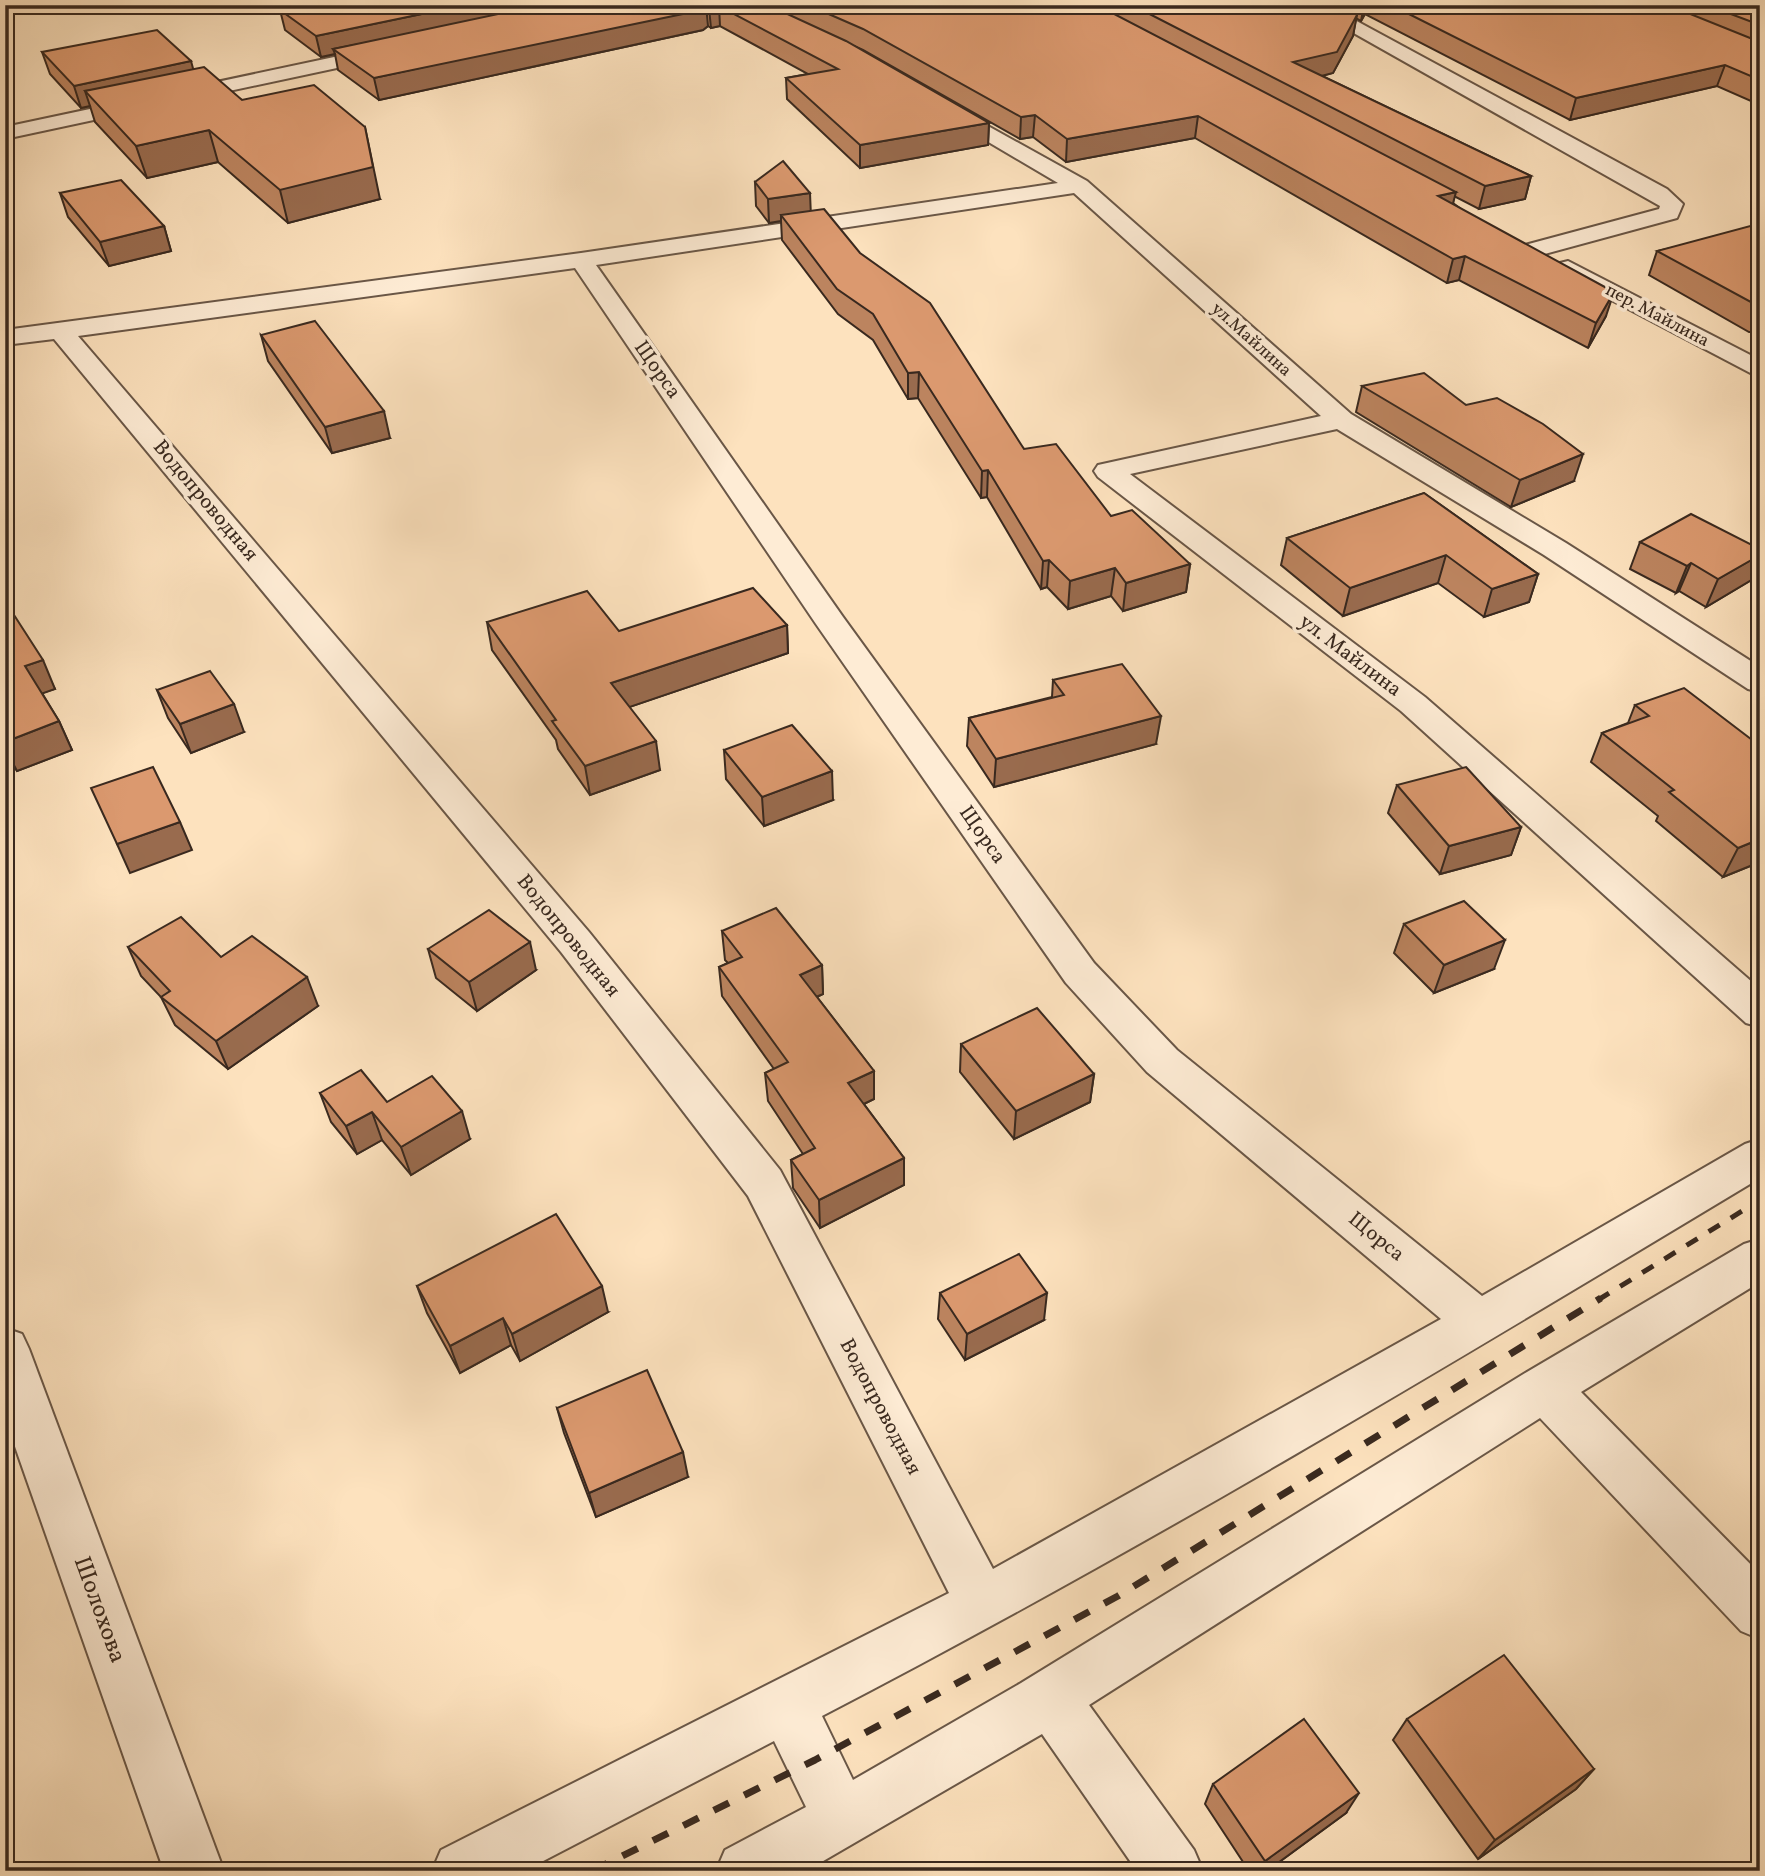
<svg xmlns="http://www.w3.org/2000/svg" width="1765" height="1876" font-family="Vollkorn,serif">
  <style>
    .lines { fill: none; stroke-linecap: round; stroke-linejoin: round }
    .minor-casing { stroke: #6a5747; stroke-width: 4 }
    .minor { fill: #feecd5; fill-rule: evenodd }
    .rail-far1 { stroke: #39291f; stroke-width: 5; stroke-dasharray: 13 13; stroke-linecap: butt }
    .rail { stroke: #39291f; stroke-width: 7; stroke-dasharray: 17 17; stroke-linecap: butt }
    .wall { fill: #bc845f; stroke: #39291f; stroke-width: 2 }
    .shaded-wall { fill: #996b4e; stroke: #39291f; stroke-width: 2 }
    .building { fill: #db996f; stroke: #39291f; stroke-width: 2 }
    .labels { text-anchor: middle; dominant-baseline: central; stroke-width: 7; stroke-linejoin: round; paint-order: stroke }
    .far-street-label { font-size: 18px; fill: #39291f; stroke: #feecd5 }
    .street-label { font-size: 21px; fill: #39291f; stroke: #feecd5 }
    .near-street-label { font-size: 24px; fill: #39291f; stroke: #feecd5 }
  </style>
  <rect width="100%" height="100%" fill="#fde2be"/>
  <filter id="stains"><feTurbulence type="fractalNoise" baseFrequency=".00286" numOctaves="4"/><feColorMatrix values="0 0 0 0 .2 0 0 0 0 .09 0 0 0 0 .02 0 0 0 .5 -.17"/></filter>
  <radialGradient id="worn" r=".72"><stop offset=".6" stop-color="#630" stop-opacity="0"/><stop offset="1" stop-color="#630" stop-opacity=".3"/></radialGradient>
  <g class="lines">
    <defs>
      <g id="minor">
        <polygon points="1304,5 1327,5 1667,189 1683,204 1677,218 1541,255 1525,255 1521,250 1525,245 1659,209 1660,206"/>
        <polygon points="386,46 393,48 395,52 393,56 5,139 5,127"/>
        <path d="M943,101L1087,181L1351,414L1566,543L1760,667V692L1748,689L1544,555L1337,429L1130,474L1425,697L1760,989V1027L1746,1023L1401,711L1098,477L1094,471L1098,465L1321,416L1074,193L596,265L843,617L1094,963L1177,1050L1482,1296L1745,1144L1760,1139V1178C1451,1364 1142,1550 822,1716L853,1780L1021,1683L1527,1372L1744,1244L1760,1239V1282L1581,1392L1760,1574V1639L1741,1631L1540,1418L1089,1705L1194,1850L1203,1871H1137L1042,1734L806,1871H716L725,1850L806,1807L774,1741L524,1871H432L441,1850L949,1593L748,1196L561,952L54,339L5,345V330L581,253L1058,183L936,111L933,107ZM575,268L816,624L1066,983L1147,1072L1441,1319L993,1569L780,1170L589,932L78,336Z"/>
        <polygon points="1568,261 1760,360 1760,378 1560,273 1556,268 1560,263"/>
        <polygon points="5,1328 22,1334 29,1349 224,1871 164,1871 5,1418"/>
      </g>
    </defs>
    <use href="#minor" class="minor-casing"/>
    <use href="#minor" class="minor"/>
    <polyline class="rail-far1" points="1598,1300 1760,1200"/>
    <polyline class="rail" points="592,1871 815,1760 1118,1596 1601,1298"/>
  </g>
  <g class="wall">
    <polygon points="304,5 1760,5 1760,105 1717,86 1570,120 1365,14 1361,21 1356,18 1353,36 1333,73 1322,76 1531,176 1525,199 1479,209 1454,196 1453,203 1606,316 1588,348 1459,280 1447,283 1195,138 1066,162 1033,137 1020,139 863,50 854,46 989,123 988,145 860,168 787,99 786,78 808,74 720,26 711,28 708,26 703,30 379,100 338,70 335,54 321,57 285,30 280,10"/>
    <polygon points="42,52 193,69 242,100 380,199 288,223 218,162 147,178 95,122 90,106 81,108 50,74"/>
    <polygon points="755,182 810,211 1024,449 1111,516 1190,564 1186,592 1123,611 1111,596 1068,609 1047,587 1041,589 987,497 981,498 918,398 908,399 873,340 838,314 782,240 781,221 769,223 756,206"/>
    <polygon points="60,193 164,226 171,251 109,266 68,217"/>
    <polygon points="1760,228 1760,332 1749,332 1649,275 1657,251"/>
    <polygon points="261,335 390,438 332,453 268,361"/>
    <polygon points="1362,386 1466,405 1574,481 1511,507 1356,412"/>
    <polygon points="1424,493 1538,574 1529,602 1484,617 1438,583 1343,616 1281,565 1287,538"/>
    <polygon points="1640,542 1753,579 1706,607 1679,591 1676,593 1630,569"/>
    <polygon points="5,601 55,689 42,693 59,721 72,750 17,771 5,752"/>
    <polygon points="487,622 619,631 787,625 788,653 629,707 660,770 590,795 558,749 556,740 492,650"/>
    <polygon points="1053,680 1156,744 994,787 967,746 969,718 1052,697"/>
    <polygon points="157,690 244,732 191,753 168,718"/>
    <polygon points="1635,705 1760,746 1760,862 1723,877 1656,821 1658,816 1591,762 1602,733 1628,723"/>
    <polygon points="724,750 833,800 764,826 726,779"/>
    <polygon points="1397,785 1521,827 1511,855 1440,874 1388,813"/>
    <polygon points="1404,924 1494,969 1434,993 1394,953"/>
    <polygon points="722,931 822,965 823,994 817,997 874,1071 874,1099 864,1104 904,1158 904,1185 820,1228 793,1188 791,1160 803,1154 768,1101 765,1073 774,1069 722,996 719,967 728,963 725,960"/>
    <polygon points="128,947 221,957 318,1006 228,1069 175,1025 161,997 141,976"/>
    <polygon points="428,949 536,970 477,1011 436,978"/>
    <polygon points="961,1044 1094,1074 1090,1102 1014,1139 960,1072"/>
    <polygon points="320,1093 387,1102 470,1139 411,1175 382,1140 357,1154 331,1122"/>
    <polygon points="417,1286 608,1312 520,1361 511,1345 460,1373 427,1313"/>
    <polygon points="940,1293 1044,1320 965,1360 938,1319"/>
    <polygon points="557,1408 688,1477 596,1517 564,1433"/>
    <polygon points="1407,1719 1594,1769 1576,1789 1478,1859 1393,1740"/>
    <polygon points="1213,1784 1346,1813 1267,1871 1249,1871 1205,1804"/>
  </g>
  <g class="shaded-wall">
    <polygon points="465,5 564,5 333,49 335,54 321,57 316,36"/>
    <polygon points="706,5 708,26 703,30 379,100 374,78"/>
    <polygon points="1364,5 1366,5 1365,14 1361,21"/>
    <polygon points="719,6 720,26 711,28 709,8"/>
    <polygon points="1357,15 1353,36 1333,73 1290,84 1293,62"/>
    <polygon points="191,61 197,83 85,91 90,106 81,108 74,86"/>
    <polygon points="1725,65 1717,86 1570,120 1576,98"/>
    <polygon points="1035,115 1033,137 1020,139 1021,117"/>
    <polygon points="1198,116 1195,138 1066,162 1067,139"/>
    <polygon points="989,123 988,145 860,168 860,145"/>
    <polygon points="365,127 380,199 288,223 280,190"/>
    <polygon points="209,130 218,162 147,178 136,146"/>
    <polygon points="1531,176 1525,199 1479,209 1485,186"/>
    <polygon points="1456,192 1450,215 1438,196"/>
    <polygon points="810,193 811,217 781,215 781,221 769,223 768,199"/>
    <polygon points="164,226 171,251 109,266 100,242"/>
    <polygon points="1465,256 1459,280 1447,283 1453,259"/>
    <polygon points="1614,292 1606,316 1588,348 1596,323"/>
    <polygon points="919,372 918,398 908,399 908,373"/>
    <polygon points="384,411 390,438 332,453 325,427"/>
    <polygon points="1583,454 1574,481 1511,507 1520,480"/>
    <polygon points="988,470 987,497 981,498 982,471"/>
    <polygon points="1446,555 1438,583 1343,616 1350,588"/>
    <polygon points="1760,555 1760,564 1753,579 1706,607 1718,579"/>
    <polygon points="1049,560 1047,587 1041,589 1043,561"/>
    <polygon points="1691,563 1679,591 1676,593 1687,566"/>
    <polygon points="1190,564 1186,592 1123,611 1126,583"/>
    <polygon points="1115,568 1111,596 1068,609 1070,581"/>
    <polygon points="1538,574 1529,602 1484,617 1492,589"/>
    <polygon points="787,625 788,653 615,712 611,683"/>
    <polygon points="43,660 55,689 38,695 25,666"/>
    <polygon points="234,704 244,732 191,753 180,724"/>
    <polygon points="1161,716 1156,744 994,787 996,759"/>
    <polygon points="59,721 72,750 17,771 5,748 5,742"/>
    <polygon points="656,741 660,770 590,795 585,766"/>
    <polygon points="832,771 833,800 764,826 762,797"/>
    <polygon points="180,822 192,850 130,873 117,844"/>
    <polygon points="1521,827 1511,855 1440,874 1449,846"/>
    <polygon points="1760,839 1760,862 1723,877 1738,848"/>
    <polygon points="1505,940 1494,969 1434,993 1444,965"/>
    <polygon points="530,942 536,970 477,1011 469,982"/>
    <polygon points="822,965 823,994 802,1003 800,975"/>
    <polygon points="307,977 318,1006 228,1069 216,1041"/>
    <polygon points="874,1071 874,1099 849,1111 848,1083"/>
    <polygon points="1094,1074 1090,1102 1014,1139 1016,1111"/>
    <polygon points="462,1111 470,1139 411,1175 401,1147"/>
    <polygon points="372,1112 382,1140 357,1154 346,1126"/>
    <polygon points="904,1158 904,1185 820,1228 819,1200"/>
    <polygon points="602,1286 608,1312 520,1361 512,1334"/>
    <polygon points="1047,1293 1044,1320 965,1360 967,1334"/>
    <polygon points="503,1318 511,1345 460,1373 450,1346"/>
    <polygon points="683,1452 688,1477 596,1517 589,1493"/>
    <polygon points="1594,1769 1576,1789 1478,1859 1495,1840"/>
    <polygon points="1359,1793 1346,1813 1267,1871 1260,1871 1265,1861"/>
  </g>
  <g class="building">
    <polygon points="304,5 465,5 316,36 280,10"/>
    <polygon points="541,5 768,5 846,41 989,123 860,145 786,78 838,69 719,6 709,8 706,5 702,10 374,78 333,49"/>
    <polygon points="808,5 1097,5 1456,192 1438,196 1614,292 1596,323 1465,256 1453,259 1198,116 1067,139 1035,115 1021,117 863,29"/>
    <polygon points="1132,5 1339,5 1357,15 1337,52 1293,62 1531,176 1485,186"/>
    <polygon points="1391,5 1668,5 1760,42 1760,80 1725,65 1576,98"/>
    <polygon points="1707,5 1760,5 1760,25"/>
    <polygon points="157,30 191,61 74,86 42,52"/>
    <polygon points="204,67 242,100 314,85 365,127 373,167 280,190 209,130 136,146 85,91"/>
    <polygon points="783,161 810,193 768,199 755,182"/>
    <polygon points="121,180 164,226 100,242 60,193"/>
    <polygon points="824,209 860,253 930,303 1024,449 1056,444 1111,516 1132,510 1190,564 1126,583 1115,568 1070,581 1049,560 1043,561 988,470 982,471 919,372 908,373 873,314 837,289 781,215"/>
    <polygon points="1754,225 1760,228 1760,307 1657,251"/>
    <polygon points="315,321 384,411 325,427 261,335"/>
    <polygon points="1424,373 1466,405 1497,398 1543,424 1583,454 1520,480 1362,386"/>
    <polygon points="1424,493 1538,574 1492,589 1446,555 1350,588 1287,538"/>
    <polygon points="1691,514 1760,549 1760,555 1718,579 1691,563 1687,566 1640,542"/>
    <polygon points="753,588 787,625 611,683 656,741 585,766 552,721 556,720 487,622 587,591 619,631"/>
    <polygon points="5,601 43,660 25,666 59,721 5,742"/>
    <polygon points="1122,664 1161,716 996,759 969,718 1064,695 1053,680"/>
    <polygon points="210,671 234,704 180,724 157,690"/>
    <polygon points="1684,688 1760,746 1760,839 1738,848 1669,792 1674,790 1602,733 1649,716 1635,705"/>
    <polygon points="792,725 832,771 762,797 724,750"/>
    <polygon points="153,767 180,822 117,844 91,788"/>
    <polygon points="1466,767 1521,827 1449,846 1397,785"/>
    <polygon points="1464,901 1505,940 1444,965 1404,924"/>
    <polygon points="776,908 822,965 800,975 874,1071 848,1083 904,1158 819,1200 791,1160 815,1148 765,1073 788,1062 719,967 742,957 722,931"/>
    <polygon points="489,910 530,942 469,982 428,949"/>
    <polygon points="181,917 221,957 252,936 307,977 216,1041 161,997 170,991 128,947"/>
    <polygon points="1037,1008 1094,1074 1016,1111 961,1044"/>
    <polygon points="361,1070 387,1102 432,1076 462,1111 401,1147 372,1112 346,1126 320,1093"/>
    <polygon points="556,1214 602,1286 512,1334 503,1318 450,1346 417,1286"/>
    <polygon points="1019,1254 1047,1293 967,1334 940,1293"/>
    <polygon points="647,1370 683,1452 589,1493 557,1408"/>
    <polygon points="1504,1655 1594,1769 1495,1840 1407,1719"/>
    <polygon points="1304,1719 1359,1793 1265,1861 1213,1784"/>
  </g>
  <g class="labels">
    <g class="far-street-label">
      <text transform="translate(1657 316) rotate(28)">пер. Майлина</text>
      <text transform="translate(1251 340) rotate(42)">ул.Майлина</text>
    </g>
    <g class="street-label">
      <text transform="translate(657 370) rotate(55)">Щорса</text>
      <text transform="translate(205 501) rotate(50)">Водопроводная</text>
      <text transform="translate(1350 656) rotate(37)">ул. Майлина</text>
      <text transform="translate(982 835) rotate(55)">Щорса</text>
      <text transform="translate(568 936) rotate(51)">Водопроводная</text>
      <text transform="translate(1376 1237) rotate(39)">Щорса</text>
      <text transform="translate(880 1407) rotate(62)">Водопроводная</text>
    </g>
    <g class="near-street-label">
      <text transform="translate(99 1610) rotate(70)">Шолохова</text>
    </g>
  </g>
  <rect width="1765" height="1876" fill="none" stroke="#fde2be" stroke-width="28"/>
  <rect x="7" y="7" width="1751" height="1862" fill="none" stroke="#39291f" stroke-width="3.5"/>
  <rect x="14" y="14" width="1737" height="1848" fill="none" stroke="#39291f" stroke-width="2"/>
  <rect width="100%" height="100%" filter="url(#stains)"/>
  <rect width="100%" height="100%" fill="url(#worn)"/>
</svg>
